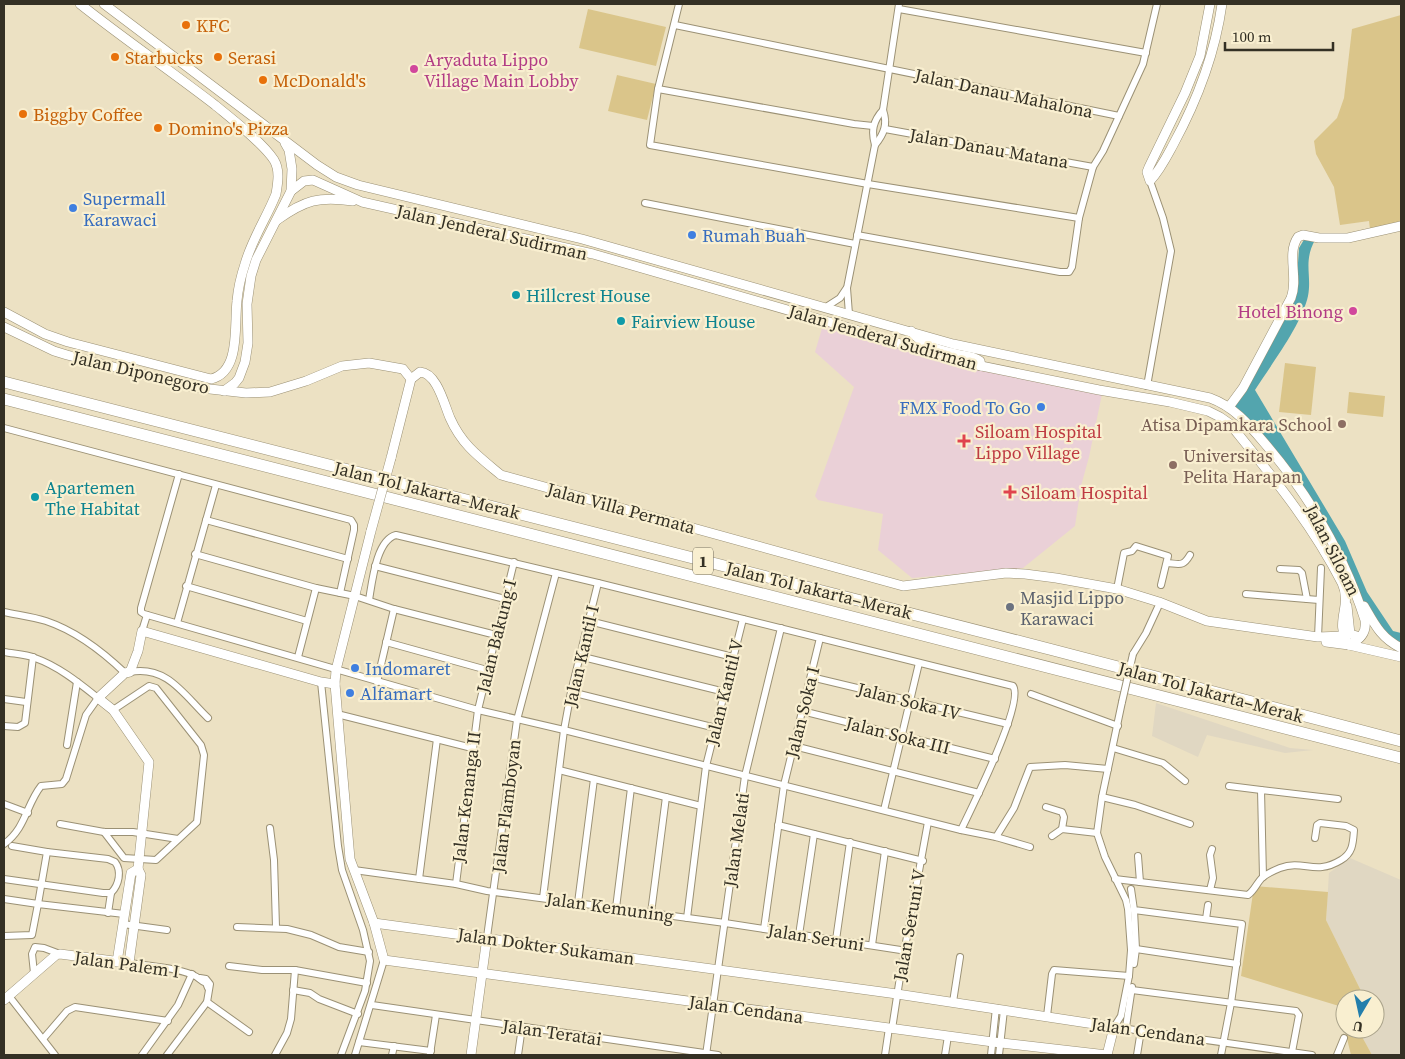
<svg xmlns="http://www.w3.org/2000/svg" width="1405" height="1059" font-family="'Source Serif 4',serif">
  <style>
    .industrial { fill: #e0d7c2 }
    .medical { fill: #ead0d7 }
    .green { fill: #dac58a }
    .water { fill: #53a5ae }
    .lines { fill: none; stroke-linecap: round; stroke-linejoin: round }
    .street-casing { stroke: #9b9175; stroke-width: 8 }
    .secondary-casing { stroke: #9b9175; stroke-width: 10 }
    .highway-casing { stroke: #9b9175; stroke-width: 12 }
    .street { stroke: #fff; stroke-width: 6 }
    .secondary { stroke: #fff; stroke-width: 9 }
    .highway { stroke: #fff; stroke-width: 11 }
    .street-bridge-casing { stroke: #9b9175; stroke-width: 8; stroke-linecap: butt }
    .secondary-bridge-casing { stroke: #9b9175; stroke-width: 10; stroke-linecap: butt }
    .street-bridge { stroke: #fff; stroke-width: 6 }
    .secondary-bridge { stroke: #fff; stroke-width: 9 }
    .food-dot { fill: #e8710a; stroke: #f9efd0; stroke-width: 2 }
    .hotel-dot { fill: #d1479c; stroke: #f9efd0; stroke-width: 2 }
    .shop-dot { fill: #3f7fe0; stroke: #f9efd0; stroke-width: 2 }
    .culture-dot { fill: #0f9aa8; stroke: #f9efd0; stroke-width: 2 }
    .education-dot { fill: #8d6e63; stroke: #f9efd0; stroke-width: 2 }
    .health-dot { fill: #e0444e; stroke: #f9efd0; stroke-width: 2 }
    .worship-dot { fill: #6b7280; stroke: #f9efd0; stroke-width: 2 }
    .labels { text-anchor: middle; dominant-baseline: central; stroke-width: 4.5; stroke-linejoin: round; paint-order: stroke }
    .shield { fill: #f9efd0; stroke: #6f6958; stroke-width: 1 }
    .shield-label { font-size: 16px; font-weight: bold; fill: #343024 }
    .food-label { font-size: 18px; fill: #c56008; stroke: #f9efd0; text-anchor: start }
    .hotel-label { font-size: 18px; fill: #b23c85; stroke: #f9efd0; text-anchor: start }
    .street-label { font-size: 18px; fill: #343024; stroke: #f9efd0 }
    .shop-label { font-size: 18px; fill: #366cbe; stroke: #f9efd0; text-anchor: start }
    .culture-label { font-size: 18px; fill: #0d838f; stroke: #f9efd0; text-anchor: start }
    .education-label { font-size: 18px; fill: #785e54; stroke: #f9efd0; text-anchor: end }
    .health-label { font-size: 18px; fill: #be3a42; stroke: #f9efd0; text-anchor: start }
    .worship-label { font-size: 18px; fill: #5b616d; stroke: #f9efd0; text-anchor: start }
  </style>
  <rect width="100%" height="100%" fill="#ece1c3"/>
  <g class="industrial">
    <polygon points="1156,703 1290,748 1313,750 1285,753 1207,735 1198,757 1152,736"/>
    <polygon points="1350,858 1401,880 1401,1055 1372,1055 1360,1033 1361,1029 1375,1029 1375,999 1365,999 1326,920 1329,873"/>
  </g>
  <polygon class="medical" points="823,325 951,365 1102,394 1089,457 1081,486 1075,526 1023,568 912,578 878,550 883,514 818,500 815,496 854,387 815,352"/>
  <g class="green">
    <polygon points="588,9 666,27 656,66 579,48"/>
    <polygon points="1401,15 1401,221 1370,229 1369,221 1340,225 1334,187 1316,154 1314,141 1337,118 1344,98 1352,29"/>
    <polygon points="617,75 656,84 647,120 608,111"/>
    <polygon points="1285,363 1316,367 1311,415 1279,412"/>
    <polygon points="1349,392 1385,396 1383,417 1347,413"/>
    <polygon points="1254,886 1328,892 1326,920 1365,999 1345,999 1345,1029 1361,1029 1360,1033 1372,1055 1351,1055 1339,1006 1241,976"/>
  </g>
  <path class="water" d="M1305,238L1315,240C1303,262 1312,275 1308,296C1302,324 1271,365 1255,390L1345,541L1367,592L1393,631L1401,633V645L1381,632L1358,593L1323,519L1231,407L1287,316L1296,293L1299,248Z"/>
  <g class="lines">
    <defs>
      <g id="street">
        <polyline points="679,4 658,89 650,145 868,184 1079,218"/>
        <polyline points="899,9 1146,53"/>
        <polyline points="675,25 1119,116"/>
        <polyline points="658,89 854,124 873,126"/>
        <polyline points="885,129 1093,167"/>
        <path d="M875,145C884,134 888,124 883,110L899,4"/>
        <polyline points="645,203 855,244"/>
        <polyline points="857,235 1060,272 1069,272 1072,267 1079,218 1093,167 1103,151 1143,64 1157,4"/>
        <polyline points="826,307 840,298 846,289"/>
        <path d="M849,314L847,288L875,145C871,131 873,121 883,110"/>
        <polyline points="1147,386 1171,251 1163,218 1150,181"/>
        <polyline points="4,428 351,520 354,525 354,530 340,593"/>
        <polyline points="179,474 141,608 141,612 144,614 478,710 564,730 961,830 996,837 1030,847"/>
        <polyline points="206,520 348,559"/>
        <polyline points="195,554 316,588 355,596 394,609 496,635"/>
        <path d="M1167,563C1180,564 1183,567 1190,555"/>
        <polyline points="375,566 505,599"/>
        <polyline points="1280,569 1299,570 1302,573 1307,599"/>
        <polyline points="186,586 307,621"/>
        <polyline points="1117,589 1124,553 1132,551 1136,546 1168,556 1161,585"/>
        <polyline points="1246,594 1319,600"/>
        <path d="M369,600C372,583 376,540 396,535L598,583L1013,686C1025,702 971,809 961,830"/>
        <path d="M4,612C18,615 33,617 46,621C76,631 102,651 125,673"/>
        <polyline points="589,621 733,657"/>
        <polyline points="177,623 216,485"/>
        <polyline points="142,631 147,615"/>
        <polyline points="1318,637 1321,568"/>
        <polyline points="386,642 487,670"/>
        <path d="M4,652C14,654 25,654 35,658C58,666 79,683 98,698L86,715L66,779L62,784L41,786C26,805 26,828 4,844"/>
        <polyline points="1133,654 1146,633 1158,607"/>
        <polyline points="579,656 725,692"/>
        <polyline points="298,657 316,588"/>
        <path d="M130,672C167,665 184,695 208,718"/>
        <polyline points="811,677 1008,724"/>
        <polyline points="321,682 338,846 342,870 363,930 370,961 365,991 341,1055"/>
        <polyline points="377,682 394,609"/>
        <polyline points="571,692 716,728"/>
        <polyline points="1031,694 1118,726"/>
        <polyline points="4,699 26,702"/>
        <polyline points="802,711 995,759"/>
        <polyline points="337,714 472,748"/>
        <polyline points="4,726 18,727 25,723 33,657"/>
        <polyline points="67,745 77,682"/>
        <polyline points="794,746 979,793"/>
        <polyline points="1113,748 1163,763 1185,781"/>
        <polyline points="559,770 701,806"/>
        <polyline points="1229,786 1261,790"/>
        <polyline points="1102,797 1135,805 1190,824"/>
        <polyline points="4,804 28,813"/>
        <polyline points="1046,807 1062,812 1064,817 1062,829"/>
        <polyline points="884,810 919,663"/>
        <polyline points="60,824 104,832 133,832 178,839"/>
        <polyline points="778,825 923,861"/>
        <polyline points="270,828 274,860 276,927"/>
        <polyline points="104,832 124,858 156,860 197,822 204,755 201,745 156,688 149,686 113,710"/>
        <polyline points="1097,833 1105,857 1126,900 1128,909 1131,950 1129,976 1121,1016 1114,1027"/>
        <polyline points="1052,836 1062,829 1097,833 1102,797 1122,702"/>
        <polyline points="996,837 1014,808 1030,767 1065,765 1108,769"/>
        <polyline points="1138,856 1140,882"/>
        <polyline points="354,870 456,884 487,891 725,923 907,951"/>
        <polyline points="1263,877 1261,790 1338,799"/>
        <path d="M4,879L103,893H111C119,885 122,871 115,862L108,859L47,852"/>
        <polyline points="419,879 437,739"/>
        <path d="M1115,879L1248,895C1255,890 1257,882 1263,877C1268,873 1275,870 1280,868C1304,859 1315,876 1341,860C1353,853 1353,843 1354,830L1346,826L1320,823L1317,825L1315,838"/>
        <polyline points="456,884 478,710 514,562"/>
        <polyline points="1131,889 1134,910 1242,924 1231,1003 1221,1055"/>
        <polyline points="1210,890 1213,878 1210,855 1212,849"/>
        <polyline points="543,898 564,730 571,692 598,583"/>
        <polyline points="4,899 38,904 47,852 12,846"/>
        <polyline points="578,903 594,779"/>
        <polyline points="616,908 631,788"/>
        <polyline points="1134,910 1136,949 1134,964"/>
        <polyline points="108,913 111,893"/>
        <polyline points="651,913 666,797"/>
        <polyline points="687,918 706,766 743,619"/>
        <polyline points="1206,919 1208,905"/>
        <polyline points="123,924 167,930"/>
        <polyline points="237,927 287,929 311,935 339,947 369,952"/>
        <polyline points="764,929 784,785 820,638"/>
        <polyline points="799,935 814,834"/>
        <polyline points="4,936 32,935 38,904 124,914"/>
        <polyline points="487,937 517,720 556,573"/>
        <polyline points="836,940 850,842"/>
        <polyline points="872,945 885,851"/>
        <polyline points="1136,949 1237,964"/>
        <path d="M129,963C150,966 173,967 193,975C199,977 201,982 206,983L208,988"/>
        <polyline points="229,966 262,970 295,970 367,983"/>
        <polyline points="34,973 32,954 35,947 44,948 60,954"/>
        <polyline points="293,990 310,993 319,999 358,1014"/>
        <polyline points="1132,990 1296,1011 1299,1015 1292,1052"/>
        <polyline points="9,996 55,1055"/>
        <polyline points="207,1002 249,1032"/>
        <polyline points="953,1002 960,957"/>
        <polyline points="372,1005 718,1055"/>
        <polyline points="1047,1016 1052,974 1054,970 1129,976"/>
        <polyline points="1114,1027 1312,1055"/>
        <polyline points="1126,1027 1132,987"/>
        <polyline points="892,1029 902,964 928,822"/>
        <polyline points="43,1039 67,1011 75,1007 168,1021"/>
        <polyline points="359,1042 431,1051"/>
        <polyline points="430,1054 436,1015"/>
        <polyline points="142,1055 178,1005 192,974"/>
        <polyline points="167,1055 207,1002 210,984 206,979 200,978"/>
        <polyline points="275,1055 287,1033 291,1019 295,970"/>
        <polyline points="355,1055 384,960"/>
        <polyline points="392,1055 394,1046"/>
        <polyline points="518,1055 522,1027"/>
        <polyline points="706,1055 745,776 781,628"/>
        <polyline points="885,1055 889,1028"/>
        <polyline points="945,1055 948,1036"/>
        <polyline points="991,1055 996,1008"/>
        <polyline points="999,1055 1004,1010"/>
        <polyline points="1137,1055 1141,1030"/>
        <polyline points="1337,1055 1344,1038"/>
      </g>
      <g id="secondary">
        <path d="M104,4L317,165L336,177L358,185L582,239L953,344L1210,398C1235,407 1250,426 1267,446C1311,498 1344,555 1365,620C1367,633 1360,640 1349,645"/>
        <path d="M1210,4L1200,56L1185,93L1149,167L1147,172L1150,181C1160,170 1166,158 1173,145C1197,101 1215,54 1222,4"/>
        <path d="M291,191L304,181L313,180L362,202L593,254L843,326L952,360L1099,390L1170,402L1208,411L1220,417L1230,424C1271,475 1312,524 1342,583C1353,607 1333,621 1349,645"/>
        <path d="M277,220C305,200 319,196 353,201"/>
        <path d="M4,312L45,334L68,342L211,379C241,372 234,325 237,301C238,289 241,276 245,264C252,239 267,217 276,194C278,182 280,170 274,160C262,142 232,119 215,105C171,71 124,39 80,4"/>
        <polyline points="4,327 54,351 67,355 192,387 246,393 270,392 306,381 342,366 369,363 403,369 411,379 391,458"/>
        <path d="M911,331C923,347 943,351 961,355C968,356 975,357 980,361L981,366"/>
        <path d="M411,379L420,372C437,373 444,404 450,418C462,445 479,457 501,475L903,586L1006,573L1025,574L1056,578L1117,589L1159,602L1207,621L1318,637L1344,636"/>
        <polyline points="224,391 235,383 239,378 245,362 248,343 247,304 251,276 256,260 291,191 292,169 289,150 285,143"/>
        <path d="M1229,407L1243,388L1291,298C1299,278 1286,254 1298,237L1303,235L1319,238H1348L1401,226"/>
        <polyline points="371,531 336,670 335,684 350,859 374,923 384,960 993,1042 1107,1055"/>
        <polyline points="1347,606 1350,634 1360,637"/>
        <path d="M1364,606C1375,625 1381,638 1401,648"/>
        <polyline points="1326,642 1349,645 1401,657"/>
        <polyline points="138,869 149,762 113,710 98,698 125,673 130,672 138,651 142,631 321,682 335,684"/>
        <polyline points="374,923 897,994 1114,1027 1107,1055"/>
        <polyline points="4,1000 56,955 60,954 129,963 141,875 138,869 131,873 117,962"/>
        <polyline points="471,1055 487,937"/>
      </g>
      <g id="highway">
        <polyline points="4,382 1053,650 1401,741"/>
        <polyline points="4,399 1401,758"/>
      </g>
    </defs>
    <use href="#street" class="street-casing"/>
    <use href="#secondary" class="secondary-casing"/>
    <use href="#highway" class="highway-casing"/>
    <use href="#street" class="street"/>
    <use href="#secondary" class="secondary"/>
    <use href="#highway" class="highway"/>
    <defs>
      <polyline id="street-bridge" points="1122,702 1133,654"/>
      <polyline id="secondary-bridge" points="371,531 391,458"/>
    </defs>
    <use href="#street-bridge" class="street-bridge-casing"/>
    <use href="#secondary-bridge" class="secondary-bridge-casing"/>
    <use href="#street-bridge" class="street-bridge"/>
    <use href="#secondary-bridge" class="secondary-bridge"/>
  </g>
  <g class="food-dot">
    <circle cx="186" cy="25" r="5"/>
    <circle cx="115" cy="57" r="5"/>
    <circle cx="218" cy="57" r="5"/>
    <circle cx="263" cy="80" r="5"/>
    <circle cx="23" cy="114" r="5"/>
    <circle cx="158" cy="128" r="5"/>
  </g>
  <g class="hotel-dot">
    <circle cx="414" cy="69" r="5"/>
    <circle cx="1353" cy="311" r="5"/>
  </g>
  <g class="shop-dot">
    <circle cx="73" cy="208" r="5"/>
    <circle cx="692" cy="235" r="5"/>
    <circle cx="1041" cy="407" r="5"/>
    <circle cx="355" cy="668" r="5"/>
    <circle cx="350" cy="693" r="5"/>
  </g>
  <g class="culture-dot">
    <circle cx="516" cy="295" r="5"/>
    <circle cx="621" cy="321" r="5"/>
    <circle cx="35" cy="497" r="5"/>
  </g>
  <g class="education-dot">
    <circle cx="1342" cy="424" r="5"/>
    <circle cx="1173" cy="465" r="5"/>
  </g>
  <g class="health-dot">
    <path d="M961.5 433.5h5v5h5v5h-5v5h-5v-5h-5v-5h5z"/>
    <path d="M1007.5 484.5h5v5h5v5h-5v5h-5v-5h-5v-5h5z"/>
  </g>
  <circle class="worship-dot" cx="1010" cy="607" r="5"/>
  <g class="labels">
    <rect class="shield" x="693" y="547.5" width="20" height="27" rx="4"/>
    <g class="shield-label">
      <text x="703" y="561">1</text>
    </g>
    <g class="food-label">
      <text x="196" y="25">KFC</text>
      <text x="125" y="57">Starbucks</text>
      <text x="228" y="57">Serasi</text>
      <text x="273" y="80">McDonald's</text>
      <text x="33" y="114">Biggby Coffee</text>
      <text x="168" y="128">Domino's Pizza</text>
    </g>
    <g class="hotel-label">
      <text x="424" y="59">Aryaduta Lippo<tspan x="424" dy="21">Village Main Lobby</tspan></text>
      <text x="1343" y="311" text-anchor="end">Hotel Binong</text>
    </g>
    <g class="street-label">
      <text transform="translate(1004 93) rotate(12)">Jalan Danau Mahalona</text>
      <text transform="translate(989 148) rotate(10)">Jalan Danau Matana</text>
      <text transform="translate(492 232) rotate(13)">Jalan Jenderal Sudirman</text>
      <text transform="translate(883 337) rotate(16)">Jalan Jenderal Sudirman</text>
      <text transform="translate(141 372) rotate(13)">Jalan Diponegoro</text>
      <text transform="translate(427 490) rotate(14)">Jalan Tol Jakarta–Merak</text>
      <text transform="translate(621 508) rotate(15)">Jalan Villa Permata</text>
      <text transform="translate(1333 550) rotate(63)">Jalan Siloam</text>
      <text transform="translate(819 590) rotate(14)">Jalan Tol Jakarta–Merak</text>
      <text transform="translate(496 636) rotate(-76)">Jalan Bakung I</text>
      <text transform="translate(581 656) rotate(-77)">Jalan Kantil I</text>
      <text transform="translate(724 692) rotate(-76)">Jalan Kantil V</text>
      <text transform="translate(1211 692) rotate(15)">Jalan Tol Jakarta–Merak</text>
      <text transform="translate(909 701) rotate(14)">Jalan Soka IV</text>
      <text transform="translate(802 712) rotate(-76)">Jalan Soka I</text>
      <text transform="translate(898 735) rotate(14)">Jalan Soka III</text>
      <text transform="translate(466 797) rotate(-83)">Jalan Kenanga II</text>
      <text transform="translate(506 806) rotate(-83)">Jalan Flamboyan</text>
      <text transform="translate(736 840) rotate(-82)">Jalan Melati</text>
      <text transform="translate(610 907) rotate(8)">Jalan Kemuning</text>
      <text transform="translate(909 925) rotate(-80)">Jalan Seruni V</text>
      <text transform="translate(816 937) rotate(9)">Jalan Seruni</text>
      <text transform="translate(546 946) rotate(8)">Jalan Dokter Sukaman</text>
      <text transform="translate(127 964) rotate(8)">Jalan Palem I</text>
      <text transform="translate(746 1009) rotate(8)">Jalan Cendana</text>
      <text transform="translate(1148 1031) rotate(8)">Jalan Cendana</text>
      <text transform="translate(552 1032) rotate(8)">Jalan Teratai</text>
    </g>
    <g class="shop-label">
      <text x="83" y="198">Supermall<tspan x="83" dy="21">Karawaci</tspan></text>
      <text x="702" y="235">Rumah Buah</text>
      <text x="1031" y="407" text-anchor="end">FMX Food To Go</text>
      <text x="365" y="668">Indomaret</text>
      <text x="360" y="693">Alfamart</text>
    </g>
    <g class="culture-label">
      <text x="526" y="295">Hillcrest House</text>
      <text x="631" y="321">Fairview House</text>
      <text x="45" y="487">Apartemen<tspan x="45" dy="21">The Habitat</tspan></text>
    </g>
    <g class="education-label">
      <text x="1332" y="424">Atisa Dipamkara School</text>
      <text x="1183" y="455" text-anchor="start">Universitas<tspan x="1183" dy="21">Pelita Harapan</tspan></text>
    </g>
    <g class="health-label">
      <text x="975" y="431">Siloam Hospital<tspan x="975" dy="21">Lippo Village</tspan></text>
      <text x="1021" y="492">Siloam Hospital</text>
    </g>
    <g class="worship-label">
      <text x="1020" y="597">Masjid Lippo<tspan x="1020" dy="21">Karawaci</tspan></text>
    </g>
  </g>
  <rect width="1405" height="1059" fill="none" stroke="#343024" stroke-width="10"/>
  <g transform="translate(1360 1014) rotate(189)"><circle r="24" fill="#f9efd0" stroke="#aaa38b"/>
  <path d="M0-4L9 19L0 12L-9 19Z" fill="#237eac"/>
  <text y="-8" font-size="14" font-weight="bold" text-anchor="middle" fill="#343024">U</text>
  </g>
  <path d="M1225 42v8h108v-8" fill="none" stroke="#343024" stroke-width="2.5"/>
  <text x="1232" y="42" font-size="15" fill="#343024" stroke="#f9efd0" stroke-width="4" paint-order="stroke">100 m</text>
</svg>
